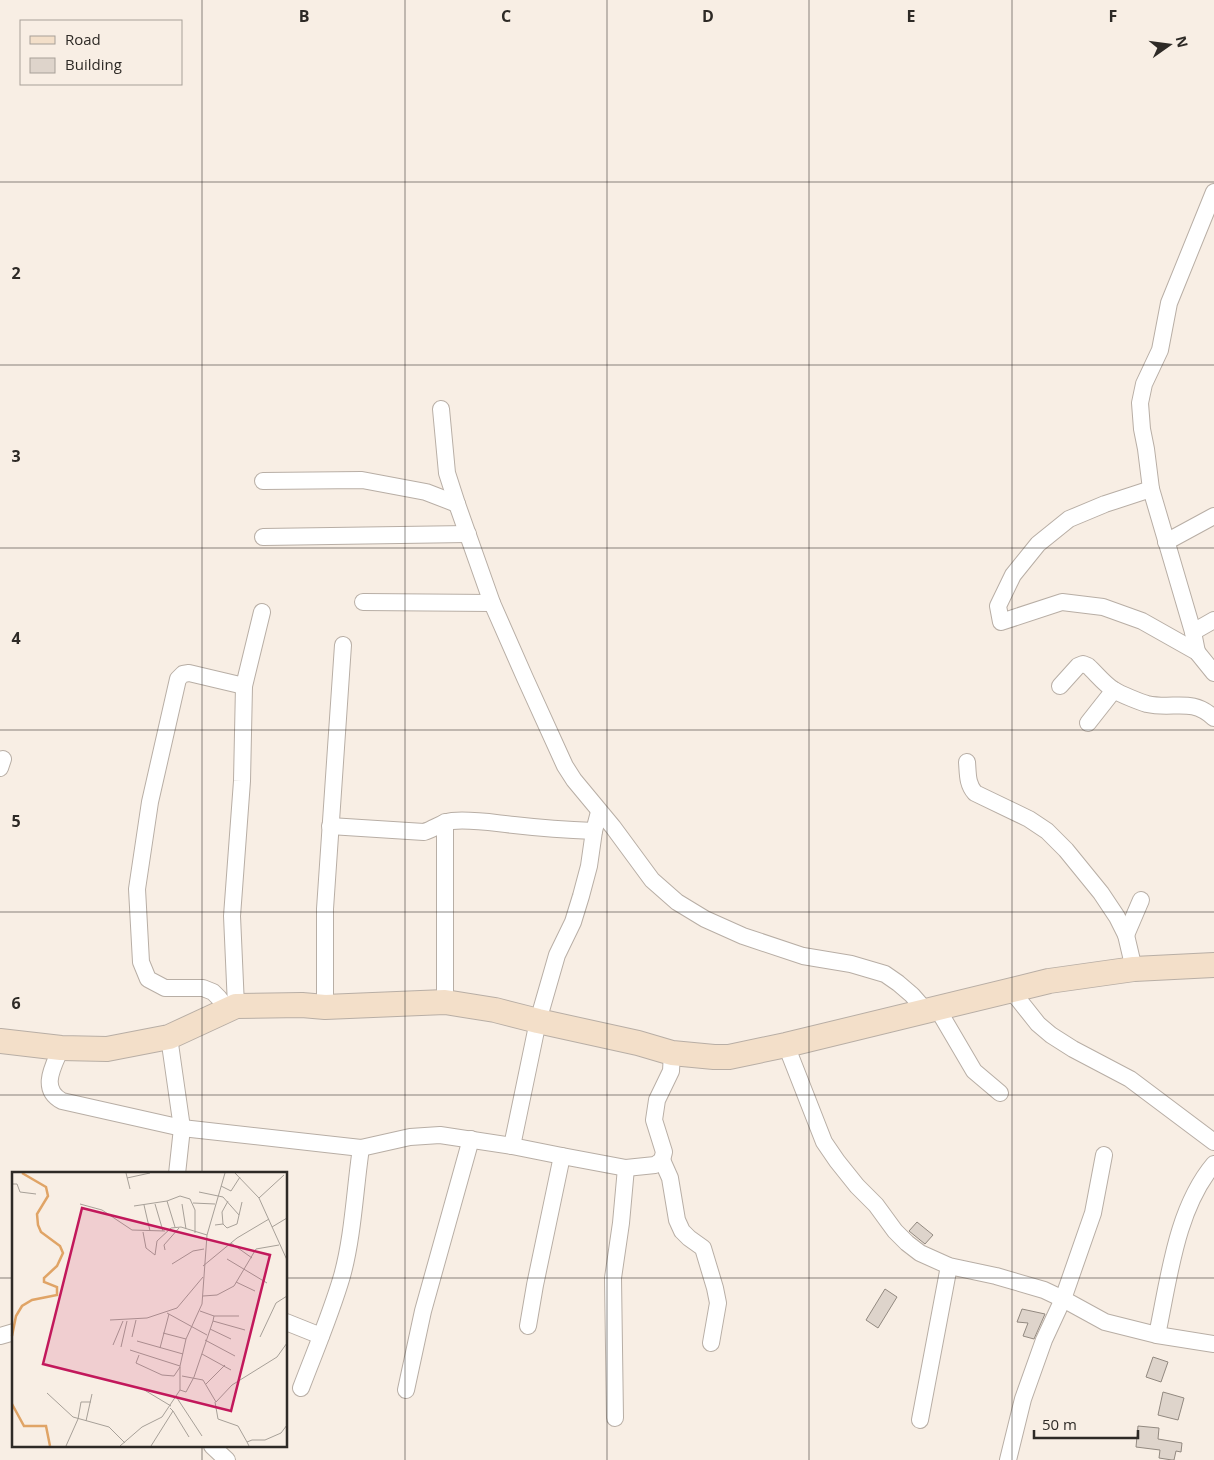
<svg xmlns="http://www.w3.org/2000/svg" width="1214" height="1460" font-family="'Open Sans',sans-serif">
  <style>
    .building { fill: #ded4cb; stroke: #928980 }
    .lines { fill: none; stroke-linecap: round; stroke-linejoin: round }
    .street-casing { stroke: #b8aea5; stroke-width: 18 }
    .secondary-casing { stroke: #b8aea5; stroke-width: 26 }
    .street { stroke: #fff; stroke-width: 16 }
    .secondary { stroke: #f3dfc9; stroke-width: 24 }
    .grid { fill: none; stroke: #2e2a26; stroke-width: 1; stroke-opacity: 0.55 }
    .inset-river { fill: none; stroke: #e0a466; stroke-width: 2.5 }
    .inset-road { fill: none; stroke: #a7a098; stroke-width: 1 }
    .view { fill: #c2185b; fill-opacity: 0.15; stroke: #c2185b; stroke-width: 2.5 }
    .inset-edge { fill: none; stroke: #2e2a26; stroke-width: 2.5 }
    .grid-label { font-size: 16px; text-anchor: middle; font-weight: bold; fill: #2e2a26; stroke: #f8eee4; stroke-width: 4; stroke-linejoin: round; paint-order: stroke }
  </style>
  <rect width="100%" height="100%" fill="#f8eee4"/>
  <g class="building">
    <polygon points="917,1222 933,1235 925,1244 909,1231"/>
    <polygon points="885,1289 897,1297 878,1328 866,1320"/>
    <polygon points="1022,1309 1045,1314 1034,1339 1023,1336 1028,1323 1017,1322"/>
    <polygon points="1153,1357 1168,1362 1161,1382 1146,1377"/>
    <polygon points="1163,1392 1184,1398 1178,1420 1158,1415"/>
    <polygon points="1138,1426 1159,1428 1158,1439 1182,1443 1181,1452 1176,1451 1174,1460 1172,1460 1159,1458 1160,1450 1136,1447"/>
  </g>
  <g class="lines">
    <defs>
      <g id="street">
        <polyline points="441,409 447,473 457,504 492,603 525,678 565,766 574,780 613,827 652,880 677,902 705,919 743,936 803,956 851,964 885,974 898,983 912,995 926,1011"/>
        <polyline points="263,481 362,480 426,492 457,504"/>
        <polyline points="1151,489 1105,504 1069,519 1038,544 1013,575 998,606 1001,622 1062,602 1103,607 1142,621 1197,652 1214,673"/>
        <polyline points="263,537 468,534"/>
        <polyline points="1166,542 1214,516"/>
        <polyline points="363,602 492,603"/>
        <polyline points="1193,632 1214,620"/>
        <polyline points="1197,652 1193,632 1151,489 1146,449 1142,429 1140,403 1144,384 1160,350 1169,303 1214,192"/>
        <path d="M1060,686L1078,666L1083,664L1088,666C1096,673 1104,684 1114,690C1120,694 1140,702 1147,704C1174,710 1191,697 1214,718"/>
        <polyline points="1088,723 1114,690"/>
        <path d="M967,762C968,774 967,784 975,793L1029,819L1047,831L1066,850L1101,893L1117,917L1126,935L1134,969"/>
        <polyline points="0,768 3,759"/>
        <polyline points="445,822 445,1002"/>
        <path d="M330,826L424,832C434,829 442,822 452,821C472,819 494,823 514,825C540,828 567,830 594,831"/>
        <polyline points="1126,935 1141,900"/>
        <polyline points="1011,990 1038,1024 1051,1035 1073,1049 1130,1079 1214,1142"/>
        <polyline points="236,1006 232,916 242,781 244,686 262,612"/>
        <polyline points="325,1007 325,909 343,645"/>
        <polyline points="937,1008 974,1071 1000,1093"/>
        <polyline points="228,1010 219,998 213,992 203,988 165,988 148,979 141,962 137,889 150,802 178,679 183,674 189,673 244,686"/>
        <polyline points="169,1037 182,1128 177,1174"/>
        <polyline points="786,1045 824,1142 837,1161 857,1186 876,1205 895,1231 907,1243 920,1253 949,1266 996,1276 1044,1290 1063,1299 1105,1322 1157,1335 1214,1344"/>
        <path d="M61,1048C54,1065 39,1089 62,1101L182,1128L361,1148L410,1137L440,1135L512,1146L562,1156L626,1168L655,1165L662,1160L664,1152L654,1120L657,1100L671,1071L672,1053"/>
        <polyline points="512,1146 538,1021 557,955 573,922 581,896 589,866 594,831 599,812"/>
        <polyline points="662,1160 670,1178 677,1220 682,1231 689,1238 703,1248 715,1288 718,1303 711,1343"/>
        <polyline points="286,1322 321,1336"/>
        <polyline points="528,1326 535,1285 562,1156"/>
        <path d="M1157,1335C1169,1279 1176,1209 1214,1164"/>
        <polyline points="0,1336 14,1332"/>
        <path d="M301,1388C315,1351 331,1314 342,1276C353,1237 355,1188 361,1148"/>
        <polyline points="406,1390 423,1311 471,1139"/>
        <polyline points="615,1418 613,1278 621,1223 626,1168"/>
        <polyline points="920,1420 949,1266"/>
        <polyline points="212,1446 227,1460"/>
        <polyline points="1008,1460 1023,1399 1044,1340 1063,1299 1093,1213 1104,1155"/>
      </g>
      <polyline id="secondary" points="0,1041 61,1048 107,1049 169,1037 236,1006 302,1005 325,1007 445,1002 495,1010 538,1021 638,1043 672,1053 714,1057 729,1057 786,1045 1049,981 1134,969 1214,965"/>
    </defs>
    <use href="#street" class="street-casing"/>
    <use href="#secondary" class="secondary-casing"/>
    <use href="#street" class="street"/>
    <use href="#secondary" class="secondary"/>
  </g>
  <path class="grid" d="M202,0V1174M405,0V1460M607,0V1460M809,0V1460M1012,0V1460M0,182H1214M0,365H1214M0,548H1214M0,730H1214M0,912H1214M0,1095H1214M0,1278H14M286,1278H1214M202,1446V1460"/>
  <g transform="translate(12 1172)">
    <rect width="275" height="275" fill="#f8eee4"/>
    <path class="inset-river" d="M0,164L4,144L10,134L20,128L45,123V115L32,110V106L45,94L51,81L48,74L29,60L26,53L25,42L36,24L34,15L10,1M0,232L12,254H34L38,274"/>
    <path class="inset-road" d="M114,1L118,17M223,1L247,26L275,88M115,6L138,1M0,12H5L8,20L24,22M209,14L219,19L228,5M187,20L211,25L227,43M247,26L272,3M155,29L168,24L178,27L183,38V61M181,31L203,32M68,32L90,38L120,58L153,59M143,32L151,59M170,32L174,57M132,33L138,59M122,34L155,29L163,55M211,52L210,40L216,29M203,53L211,52L215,56L225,52L230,30M260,55L275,46M131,60L134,76L143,83M219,71L240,86M153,78L152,73L167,56M143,83L145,69L159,56L169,55L195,63M215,87L255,111M160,92L181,79L192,77M191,94L225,66L257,47M224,110L243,119M191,124L205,123L222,114L244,77L267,73M155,141L195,163M202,144H227M98,148L135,146L165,136L191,105M201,149L233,158M198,157L219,167M151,161L174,167M120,165L124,148M248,165L264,131L275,124M193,168L223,184M125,169L171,182M101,173L111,149M109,175L115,149M148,176L157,142M118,178L168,194M190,182L219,198M127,183L124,191L150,203L162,204L168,195M170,204L191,208L204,230L220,213L265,185L275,171M194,212L213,193M129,216L159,234M168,218L174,220L182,205L201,149L202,144L188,139M35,221L61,245L97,255L113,271M165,226L190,264M203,230L206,247L226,254L235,270M161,239L177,265M74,249L80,222M54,274L66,247L69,230H79M108,274L130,255L150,245L168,218V194L174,167L190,132L195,63L213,1M139,274L161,239L158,236M237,274L235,270L240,268H253L269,261L275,253"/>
    <path class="view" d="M70,36L258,83L219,239L31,192Z"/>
    <rect width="275" height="275" class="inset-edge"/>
  </g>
  <g class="grid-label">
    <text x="304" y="22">B</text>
    <text x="506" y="22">C</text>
    <text x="708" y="22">D</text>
    <text x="911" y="22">E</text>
    <text x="1113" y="22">F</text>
    <text x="16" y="279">2</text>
    <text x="16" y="462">3</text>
    <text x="16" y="644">4</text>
    <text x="16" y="827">5</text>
    <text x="16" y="1009">6</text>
  </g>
  <rect x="20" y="20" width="162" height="65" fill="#f8eee4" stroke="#a7a098"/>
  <rect x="30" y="36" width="25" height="8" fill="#f3dfc9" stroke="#a7a098"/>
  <text x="65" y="45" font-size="15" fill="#2e2a26">Road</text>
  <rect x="30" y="58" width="25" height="15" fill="#ded4cb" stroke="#a7a098"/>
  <text x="65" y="70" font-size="15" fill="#2e2a26">Building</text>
  <g transform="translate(1169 45) rotate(76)" stroke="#f8eee4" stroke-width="4" paint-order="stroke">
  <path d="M0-4L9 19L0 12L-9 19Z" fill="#2e2a26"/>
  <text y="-8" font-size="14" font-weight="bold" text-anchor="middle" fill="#2e2a26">N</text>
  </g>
  <path d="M1034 1430v8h104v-8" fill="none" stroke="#2e2a26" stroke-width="2.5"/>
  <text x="1042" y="1430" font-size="15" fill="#2e2a26" stroke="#f8eee4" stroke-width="4" paint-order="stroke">50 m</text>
</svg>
